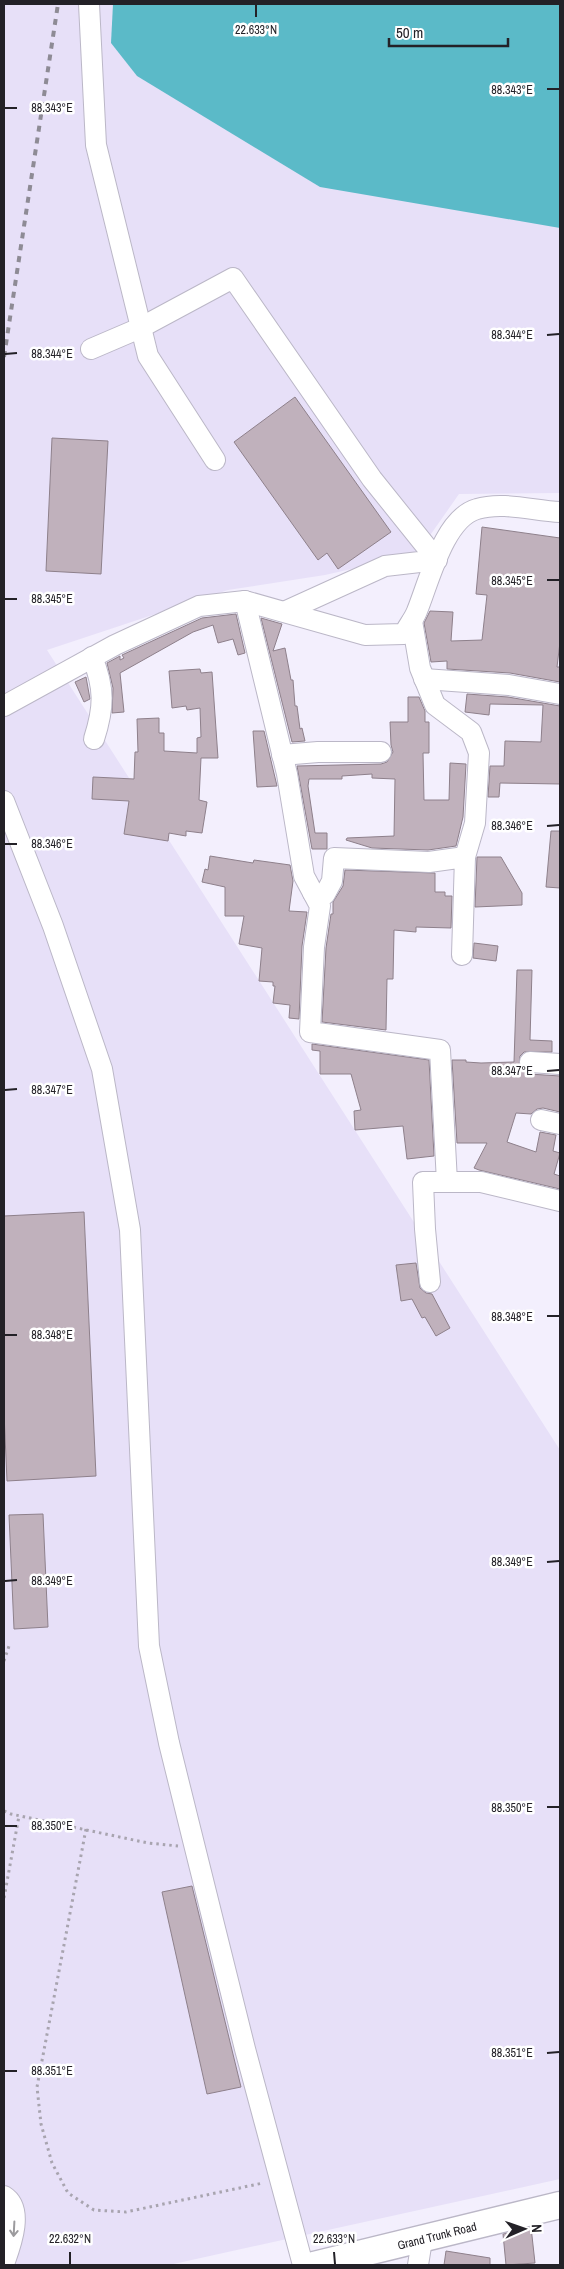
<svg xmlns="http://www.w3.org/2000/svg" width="564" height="2269" font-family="'Archivo Narrow',sans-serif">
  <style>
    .built { fill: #e7e0f8 }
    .water { fill: #5bbac8 }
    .building { fill: #c0b1bc; stroke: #8e808b }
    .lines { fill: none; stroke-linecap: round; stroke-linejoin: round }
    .minor-casing { stroke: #bbb7c7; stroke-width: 22 }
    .major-casing { stroke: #bbb7c7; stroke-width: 29 }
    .path { stroke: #a8a4af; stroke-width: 3; stroke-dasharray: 2.5 4; stroke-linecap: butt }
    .minor { stroke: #fff; stroke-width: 20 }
    .major { stroke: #fff; stroke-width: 26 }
    .rail { stroke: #8e8b95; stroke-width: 4; stroke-dasharray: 6 6; stroke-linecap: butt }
    .oneway { stroke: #9c9b9e }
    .ticks { fill: none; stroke: #232127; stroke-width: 2 }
    .labels { text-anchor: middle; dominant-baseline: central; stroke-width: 5; stroke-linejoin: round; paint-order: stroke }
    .street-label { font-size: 12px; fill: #232127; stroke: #fff }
    .ticks-label { font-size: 12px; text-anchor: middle; fill: #232127; stroke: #fff; stroke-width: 5; stroke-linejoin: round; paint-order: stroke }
  </style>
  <rect width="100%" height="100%" fill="#f3effd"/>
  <polygon class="built" points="4,4 560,4 560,493 459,494 417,554 325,575 228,590 47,650 560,1450 560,2179 169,2265 4,2265"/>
  <polygon class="water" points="113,4 560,4 560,228 320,187 137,76 111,43"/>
  <g class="building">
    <polygon points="295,397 391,532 338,569 327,553 318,560 234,442"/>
    <polygon points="52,438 108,441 101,574 46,571"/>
    <polygon points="482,527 560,538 560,642 557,667 560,667 560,682 510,673 447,669 447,661 431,662 424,623 430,611 453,612 451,641 482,640 487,595 476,594"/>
    <polygon points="236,614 245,653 238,655 233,639 218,643 213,625 193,632 120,673 124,712 112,713 113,688 107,663 120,656 120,660 124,658 122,655 202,618"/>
    <polygon points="261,618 282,624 273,651 285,648 291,680 293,680 295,706 297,706 300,729 302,728 305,741 292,742"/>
    <polygon points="200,669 201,673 212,672 218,758 201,758 199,800 207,802 202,833 186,831 186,836 169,833 168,841 124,834 129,801 92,799 93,777 134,779 135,752 138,752 137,719 159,718 159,733 164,733 164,751 197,753 197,738 201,737 200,708 187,710 186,706 172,708 169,671"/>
    <polygon points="86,677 90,699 84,702 75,682"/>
    <polygon points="467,694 508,697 560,706 560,784 500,783 499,797 488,797 490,766 504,766 505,741 541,742 543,705 490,704 489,715 465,712"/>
    <polygon points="408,697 419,697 425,711 425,722 429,722 429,753 423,753 424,800 449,800 450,763 466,764 463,817 456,846 428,850 372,848 346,840 347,838 394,836 395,779 372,778 372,774 342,776 342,779 309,779 308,786 315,833 327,833 327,849 312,849 297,766 381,764 387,762 393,752 391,745 390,722 408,722"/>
    <polygon points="253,731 264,731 277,786 257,787"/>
    <polygon points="551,831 560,831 560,888 546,887"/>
    <polygon points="210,856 253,863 254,860 290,865 293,881 289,911 307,912 302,946 299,1019 289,1018 290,1005 273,1003 275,986 273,986 273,982 259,981 262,948 239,944 244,916 225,916 225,887 202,882 205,869 208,870"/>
    <polygon points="477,857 501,857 522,893 522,905 475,907"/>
    <polygon points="345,870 435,873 435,892 445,892 445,896 452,896 451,928 416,927 416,932 394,930 393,979 387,979 386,1030 322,1022 326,948 331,914 333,914 333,902 343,886"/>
    <polygon points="474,943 498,946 496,961 473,958"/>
    <polygon points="517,970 532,970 530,1040 552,1041 552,1052 524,1052 520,1056 519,1067 529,1074 560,1076 560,1112 543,1108 537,1109 531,1114 516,1113 507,1142 536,1152 540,1132 556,1135 553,1151 560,1153 554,1174 560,1176 560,1189 479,1170 474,1168 487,1143 457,1143 452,1060 466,1060 466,1062 481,1063 514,1062"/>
    <polygon points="312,1044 429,1060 434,1156 407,1159 403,1126 355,1130 354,1111 361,1110 351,1074 320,1074 320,1051 312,1050"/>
    <polygon points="84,1212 96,1476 7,1481 4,1413 4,1216"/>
    <polygon points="416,1263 420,1288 426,1293 432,1294 450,1328 436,1336 425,1317 422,1318 412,1299 401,1301 396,1265"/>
    <polygon points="43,1514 48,1627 14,1629 9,1515"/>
    <polygon points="192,1886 241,2087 207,2094 162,1892"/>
    <polygon points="531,2227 535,2263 506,2265 503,2234"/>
    <polygon points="446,2251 490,2258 490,2265 444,2265"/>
  </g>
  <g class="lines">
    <defs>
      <g id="minor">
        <polyline points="89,4 96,145 148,356 215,460"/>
        <polyline points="91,349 140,328 233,278 372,479 437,560 385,566 286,611"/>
        <polyline points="245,601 287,774 304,876 320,906 314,947 310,1032 440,1050 447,1182"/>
        <polyline points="412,621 420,668 435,705 471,732 479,753 475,823 465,857"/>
        <path d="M92,657C105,688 104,708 94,739"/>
        <polyline points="424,679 509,685 560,694"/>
        <path d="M4,706L115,645L199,606L245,601L365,635L404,634C408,626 414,619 417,611C429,582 444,518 477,509C503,501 534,511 560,512"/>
        <polyline points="282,755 318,752 381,752"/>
        <polyline points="4,801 53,926 102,1069 130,1230 149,1646 169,1743 194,1844 245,2049 303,2265"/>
        <polyline points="313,893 325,894 332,881 334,858 429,862 465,857 462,955"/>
        <polyline points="530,1062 560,1064"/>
        <polyline points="541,1120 560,1124"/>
        <polyline points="430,1282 425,1229 423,1182 481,1182 560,1201"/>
        <path d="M4,2196C25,2209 10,2247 4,2264"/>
        <polyline points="418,2265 422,2240"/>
      </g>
      <polyline id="major" points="314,2265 560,2205"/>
    </defs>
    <use href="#minor" class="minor-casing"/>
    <use href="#major" class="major-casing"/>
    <g class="path">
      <polyline points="4,1661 9,1646"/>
      <polyline points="4,1811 11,1814 148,1843 178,1846"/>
      <polyline points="86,1829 37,2087 41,2124 52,2163 68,2193 94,2210 126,2212 263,2183"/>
      <polyline points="4,1898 19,1816"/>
    </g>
    <use href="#minor" class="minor"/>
    <use href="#major" class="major"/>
    <polyline class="rail" points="4,357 58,4"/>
  </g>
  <defs><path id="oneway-shaft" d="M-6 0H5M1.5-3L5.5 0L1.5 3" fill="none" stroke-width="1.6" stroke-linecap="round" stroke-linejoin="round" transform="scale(1.25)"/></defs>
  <use class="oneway" href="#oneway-shaft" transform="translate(14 2229) rotate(93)"/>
  <path class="ticks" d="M256,5V17M547,89H559M5,108H17M547,335L559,334M5,354L17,353M547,580H559M5,599H17M547,826L559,825M5,844H17M547,1071L559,1070M5,1090L17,1089M547,1316H559M5,1335H17M547,1562L559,1561M5,1581L17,1580M547,1807H559M5,1826H17M547,2053L559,2052M5,2071H17M70,2252V2264M334,2252L335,2264"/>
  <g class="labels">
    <g class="street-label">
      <text transform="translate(437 2236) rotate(-14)">Grand Trunk Road</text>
    </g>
  </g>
  <g class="ticks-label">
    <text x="256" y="34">22.633°N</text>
    <text x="512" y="94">88.343°E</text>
    <text x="52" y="112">88.343°E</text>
    <text x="512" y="339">88.344°E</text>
    <text x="52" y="358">88.344°E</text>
    <text x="512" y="585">88.345°E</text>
    <text x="52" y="603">88.345°E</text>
    <text x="512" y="830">88.346°E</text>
    <text x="52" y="848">88.346°E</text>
    <text x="512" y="1075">88.347°E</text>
    <text x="52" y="1094">88.347°E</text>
    <text x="512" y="1321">88.348°E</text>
    <text x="52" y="1339">88.348°E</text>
    <text x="512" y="1566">88.349°E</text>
    <text x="52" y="1585">88.349°E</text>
    <text x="512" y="1812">88.350°E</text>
    <text x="52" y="1830">88.350°E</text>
    <text x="512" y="2057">88.351°E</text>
    <text x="52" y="2075">88.351°E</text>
    <text x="70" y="2243">22.632°N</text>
    <text x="334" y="2243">22.633°N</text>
  </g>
  <rect width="564" height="2269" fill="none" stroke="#232127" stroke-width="10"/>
  <g transform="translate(524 2229) rotate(88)" stroke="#ffffff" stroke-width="4" paint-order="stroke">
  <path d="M0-4L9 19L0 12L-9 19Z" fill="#232127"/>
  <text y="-8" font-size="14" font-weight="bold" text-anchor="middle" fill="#232127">N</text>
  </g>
  <path d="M389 38v8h119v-8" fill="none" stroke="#232127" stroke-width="2.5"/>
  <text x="396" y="38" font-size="15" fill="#232127" stroke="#ffffff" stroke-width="4" paint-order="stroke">50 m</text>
</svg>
